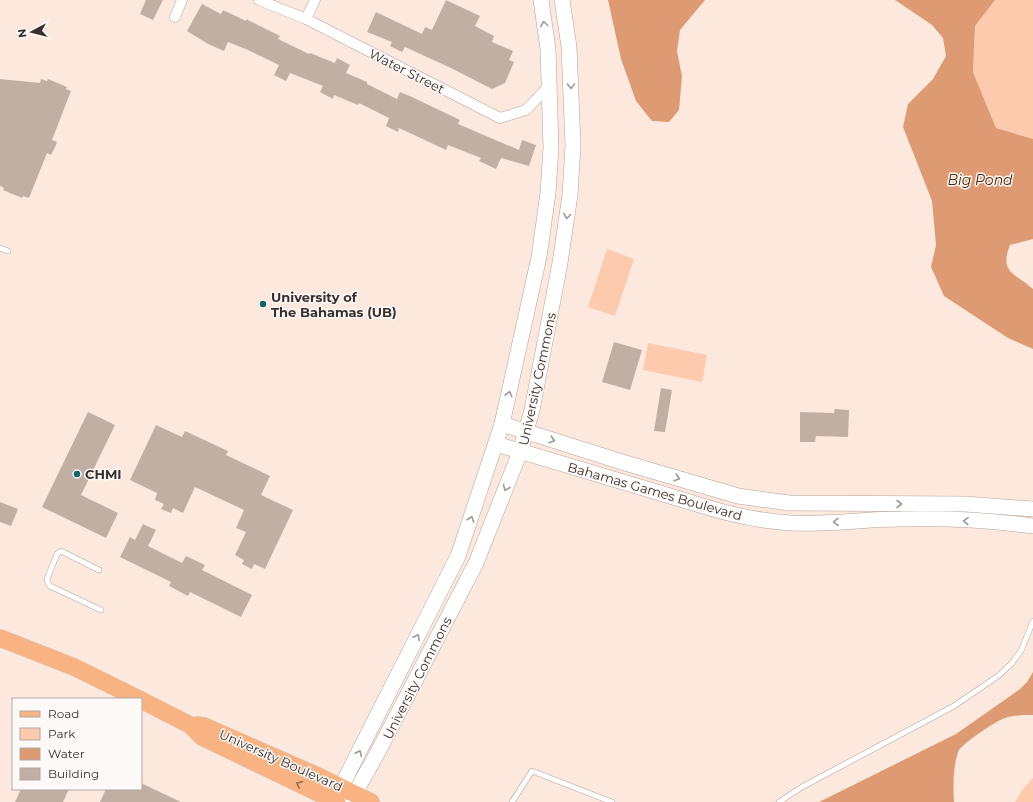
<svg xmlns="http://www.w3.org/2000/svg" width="1033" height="802" font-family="Montserrat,sans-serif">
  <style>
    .green { fill: #fdcaae }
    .water { fill: #de9a73 }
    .building { fill: #c2afa4 }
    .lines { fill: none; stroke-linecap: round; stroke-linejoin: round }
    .lane-casing { stroke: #b5a297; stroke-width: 6 }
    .street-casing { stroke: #b5a297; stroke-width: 11 }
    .secondary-casing { stroke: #b5a297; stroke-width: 16 }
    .primary-casing { stroke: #d3d1d1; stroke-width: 18 }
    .lane { stroke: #fff; stroke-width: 5 }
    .street { stroke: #fff; stroke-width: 10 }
    .secondary { stroke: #fff; stroke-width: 15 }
    .primary { stroke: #f9b383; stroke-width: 17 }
    .oneway { stroke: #9c9896 }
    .oneway2 { stroke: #8f6b53 }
    .poi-dot { fill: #156469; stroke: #fdf9f7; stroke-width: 1.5 }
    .labels { text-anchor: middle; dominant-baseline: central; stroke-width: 3; stroke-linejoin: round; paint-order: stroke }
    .street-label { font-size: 13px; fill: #38302c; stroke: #fdf9f7 }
    .poi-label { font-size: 13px; font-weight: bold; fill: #38302c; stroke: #fdf9f7; text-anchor: start }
    .water-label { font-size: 14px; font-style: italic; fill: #4e2305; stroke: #fdf9f7 }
  </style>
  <rect width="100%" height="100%" fill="#fde8dd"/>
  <g class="green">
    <polygon points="995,0 1033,0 1033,139 996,128 973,72 975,26"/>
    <polygon points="607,249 634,259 615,316 588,307"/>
    <polygon points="648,343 707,355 702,382 643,370"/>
    <polygon points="1033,778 1033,802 1015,802 1023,789"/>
  </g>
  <g class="water">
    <polygon points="608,0 705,0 680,30 677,51 682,76 679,110 669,122 652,121 636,101 621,59"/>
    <path d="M895,0H995L975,26L973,72L996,128L1033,139V239L1010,245C999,273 1015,273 1033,289V349L1008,338L944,296L931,267L936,245L932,201L903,127L908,104L933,79L946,56L943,38L932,25Z"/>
    <path d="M1033,672V715C1024,715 1014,715 1005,718C996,721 961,744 958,752C953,768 953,786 954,802H819L956,734L1020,689L1027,682Z"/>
  </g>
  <g class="building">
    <polygon points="146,0 163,0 153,20 140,14"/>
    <polygon points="446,0 480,16 475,26 494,36 492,42 513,51 509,60 514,62 505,83 492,89 451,68 405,47 402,52 390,46 392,42 367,32 376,12 422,34 425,27 432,30"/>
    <polygon points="202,4 221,14 223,10 246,21 246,19 280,36 278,39 309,54 310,53 335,63 337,58 350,65 346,73 367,82 367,84 397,99 400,92 412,97 460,120 458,124 519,150 522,140 536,145 529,166 501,158 496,169 479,161 481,158 448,145 446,150 399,128 398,132 386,126 389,118 359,103 358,105 334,95 333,99 320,92 323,86 290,73 286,81 274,75 279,65 248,50 228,42 224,51 208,44 187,31"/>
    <polygon points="0,79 40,83 41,79 47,81 48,79 67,87 66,89 71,91 52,140 57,142 56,145 51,155 47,153 29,198 23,196 22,198 3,190 4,188 0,186"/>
    <polygon points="614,342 642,350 630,390 602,382"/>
    <polygon points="661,388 672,390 665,432 654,431"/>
    <polygon points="835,409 849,410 848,437 816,436 815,442 800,442 800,412 834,413"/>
    <polygon points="88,412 115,425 81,495 118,513 106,538 42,507"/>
    <polygon points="156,425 182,437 185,431 228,451 226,455 270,476 261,495 293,510 265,569 254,564 252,569 242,564 244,560 235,555 246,532 236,528 244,510 195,487 183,513 173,508 171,513 161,509 164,504 155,500 157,493 130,480"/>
    <polygon points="0,502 18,509 11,526 0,522"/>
    <polygon points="143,524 156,530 148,546 182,563 186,556 205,565 202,570 252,595 241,617 190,592 188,596 169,586 171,582 120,557 130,537 135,540"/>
    <polygon points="141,783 181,802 100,802 106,789 141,789"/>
    <polygon points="21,789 69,789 63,802 15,802"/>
  </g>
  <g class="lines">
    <defs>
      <g id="lane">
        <polyline points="0,248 8,251"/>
        <polyline points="99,570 61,551 57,554 47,579 48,583 50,586 101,610"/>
        <polyline points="512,802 532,771 612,802"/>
        <polyline points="779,802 802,787 954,706 998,676 1011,664 1021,651 1033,621"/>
      </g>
      <g id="street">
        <polyline points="259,0 306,19 500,118 526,110 549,86"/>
        <polyline points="175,17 182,0"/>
        <polyline points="306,19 315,0"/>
      </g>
      <g id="secondary">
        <polyline points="502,424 622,462 738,496 789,503 965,504 1033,509"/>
        <path d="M496,444L690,502C723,513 756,521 791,523C827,525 864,519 900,519C944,518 989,520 1033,526"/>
        <polyline points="336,797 458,556 502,424 539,257 548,193 551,148 548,49 541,0"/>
        <polyline points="350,802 379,750 476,563 520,452 532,410 560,263 570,195 573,146 569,47 562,0"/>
      </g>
      <g id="primary">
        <polyline points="0,638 74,667 139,699"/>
        <polyline points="141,700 190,725 202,737 337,802"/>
        <polyline points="197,725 204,726 318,776 371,802"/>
      </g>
    </defs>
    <use href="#lane" class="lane-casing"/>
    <use href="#street" class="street-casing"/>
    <use href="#secondary" class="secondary-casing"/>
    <use href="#primary" class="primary-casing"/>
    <use href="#lane" class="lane"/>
    <use href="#street" class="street"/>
    <use href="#secondary" class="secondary"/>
    <use href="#primary" class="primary"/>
  </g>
  <defs><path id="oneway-chevron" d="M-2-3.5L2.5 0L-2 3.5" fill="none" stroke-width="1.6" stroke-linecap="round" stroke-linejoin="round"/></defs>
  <g class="oneway">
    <use href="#oneway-chevron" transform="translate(544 24) rotate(-98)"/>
    <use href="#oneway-chevron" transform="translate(571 86) rotate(88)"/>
    <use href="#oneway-chevron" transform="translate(567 216) rotate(98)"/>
    <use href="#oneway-chevron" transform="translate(509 394) rotate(-77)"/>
    <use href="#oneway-chevron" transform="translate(552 440) rotate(18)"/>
    <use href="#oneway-chevron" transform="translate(677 478) rotate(16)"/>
    <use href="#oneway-chevron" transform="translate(506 488) rotate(112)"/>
    <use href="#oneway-chevron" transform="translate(899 504)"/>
    <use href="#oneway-chevron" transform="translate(471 519) rotate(-71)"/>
    <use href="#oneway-chevron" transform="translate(966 521) rotate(-177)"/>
    <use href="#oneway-chevron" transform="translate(836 522) rotate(178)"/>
    <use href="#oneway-chevron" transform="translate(417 637) rotate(-63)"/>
    <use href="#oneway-chevron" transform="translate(359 753) rotate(-63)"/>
  </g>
  <use class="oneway2" href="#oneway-chevron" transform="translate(299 784) rotate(-155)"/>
  <g class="poi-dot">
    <circle cx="263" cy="304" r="4"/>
    <circle cx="77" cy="474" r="4"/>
  </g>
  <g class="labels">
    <g class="street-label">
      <text transform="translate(407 71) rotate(27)">Water Street</text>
      <text transform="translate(537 379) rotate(-78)">University Commons</text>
      <text transform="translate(655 491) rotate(16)">Bahamas Games Boulevard</text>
      <text transform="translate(417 678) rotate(-63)">University Commons</text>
      <text transform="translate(281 760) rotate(24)">University Boulevard</text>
    </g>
    <g class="poi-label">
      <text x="271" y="297">University of<tspan x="271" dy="15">The Bahamas (UB)</tspan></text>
      <text x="85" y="474">CHMI</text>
    </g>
    <g class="water-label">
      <text x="980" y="180">Big Pond</text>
    </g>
  </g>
  <rect x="12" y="698" width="130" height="92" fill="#fdf9f7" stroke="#aea9a6"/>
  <rect x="20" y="711" width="20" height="6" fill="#f9b383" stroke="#aea9a6"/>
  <text x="48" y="718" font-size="12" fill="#38302c">Road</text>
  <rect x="20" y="728" width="20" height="12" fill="#fdcaae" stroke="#aea9a6"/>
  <text x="48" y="738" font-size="12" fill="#38302c">Park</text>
  <rect x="20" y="748" width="20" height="12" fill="#de9a73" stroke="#aea9a6"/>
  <text x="48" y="758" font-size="12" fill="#38302c">Water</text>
  <rect x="20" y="768" width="20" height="12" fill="#c2afa4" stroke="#aea9a6"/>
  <text x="48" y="778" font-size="12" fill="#38302c">Building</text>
  <g transform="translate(32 32) rotate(263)" stroke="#fdf9f7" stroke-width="3" paint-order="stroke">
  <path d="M0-3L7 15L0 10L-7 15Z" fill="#38302c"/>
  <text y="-6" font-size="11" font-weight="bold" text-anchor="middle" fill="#38302c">N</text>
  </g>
</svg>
